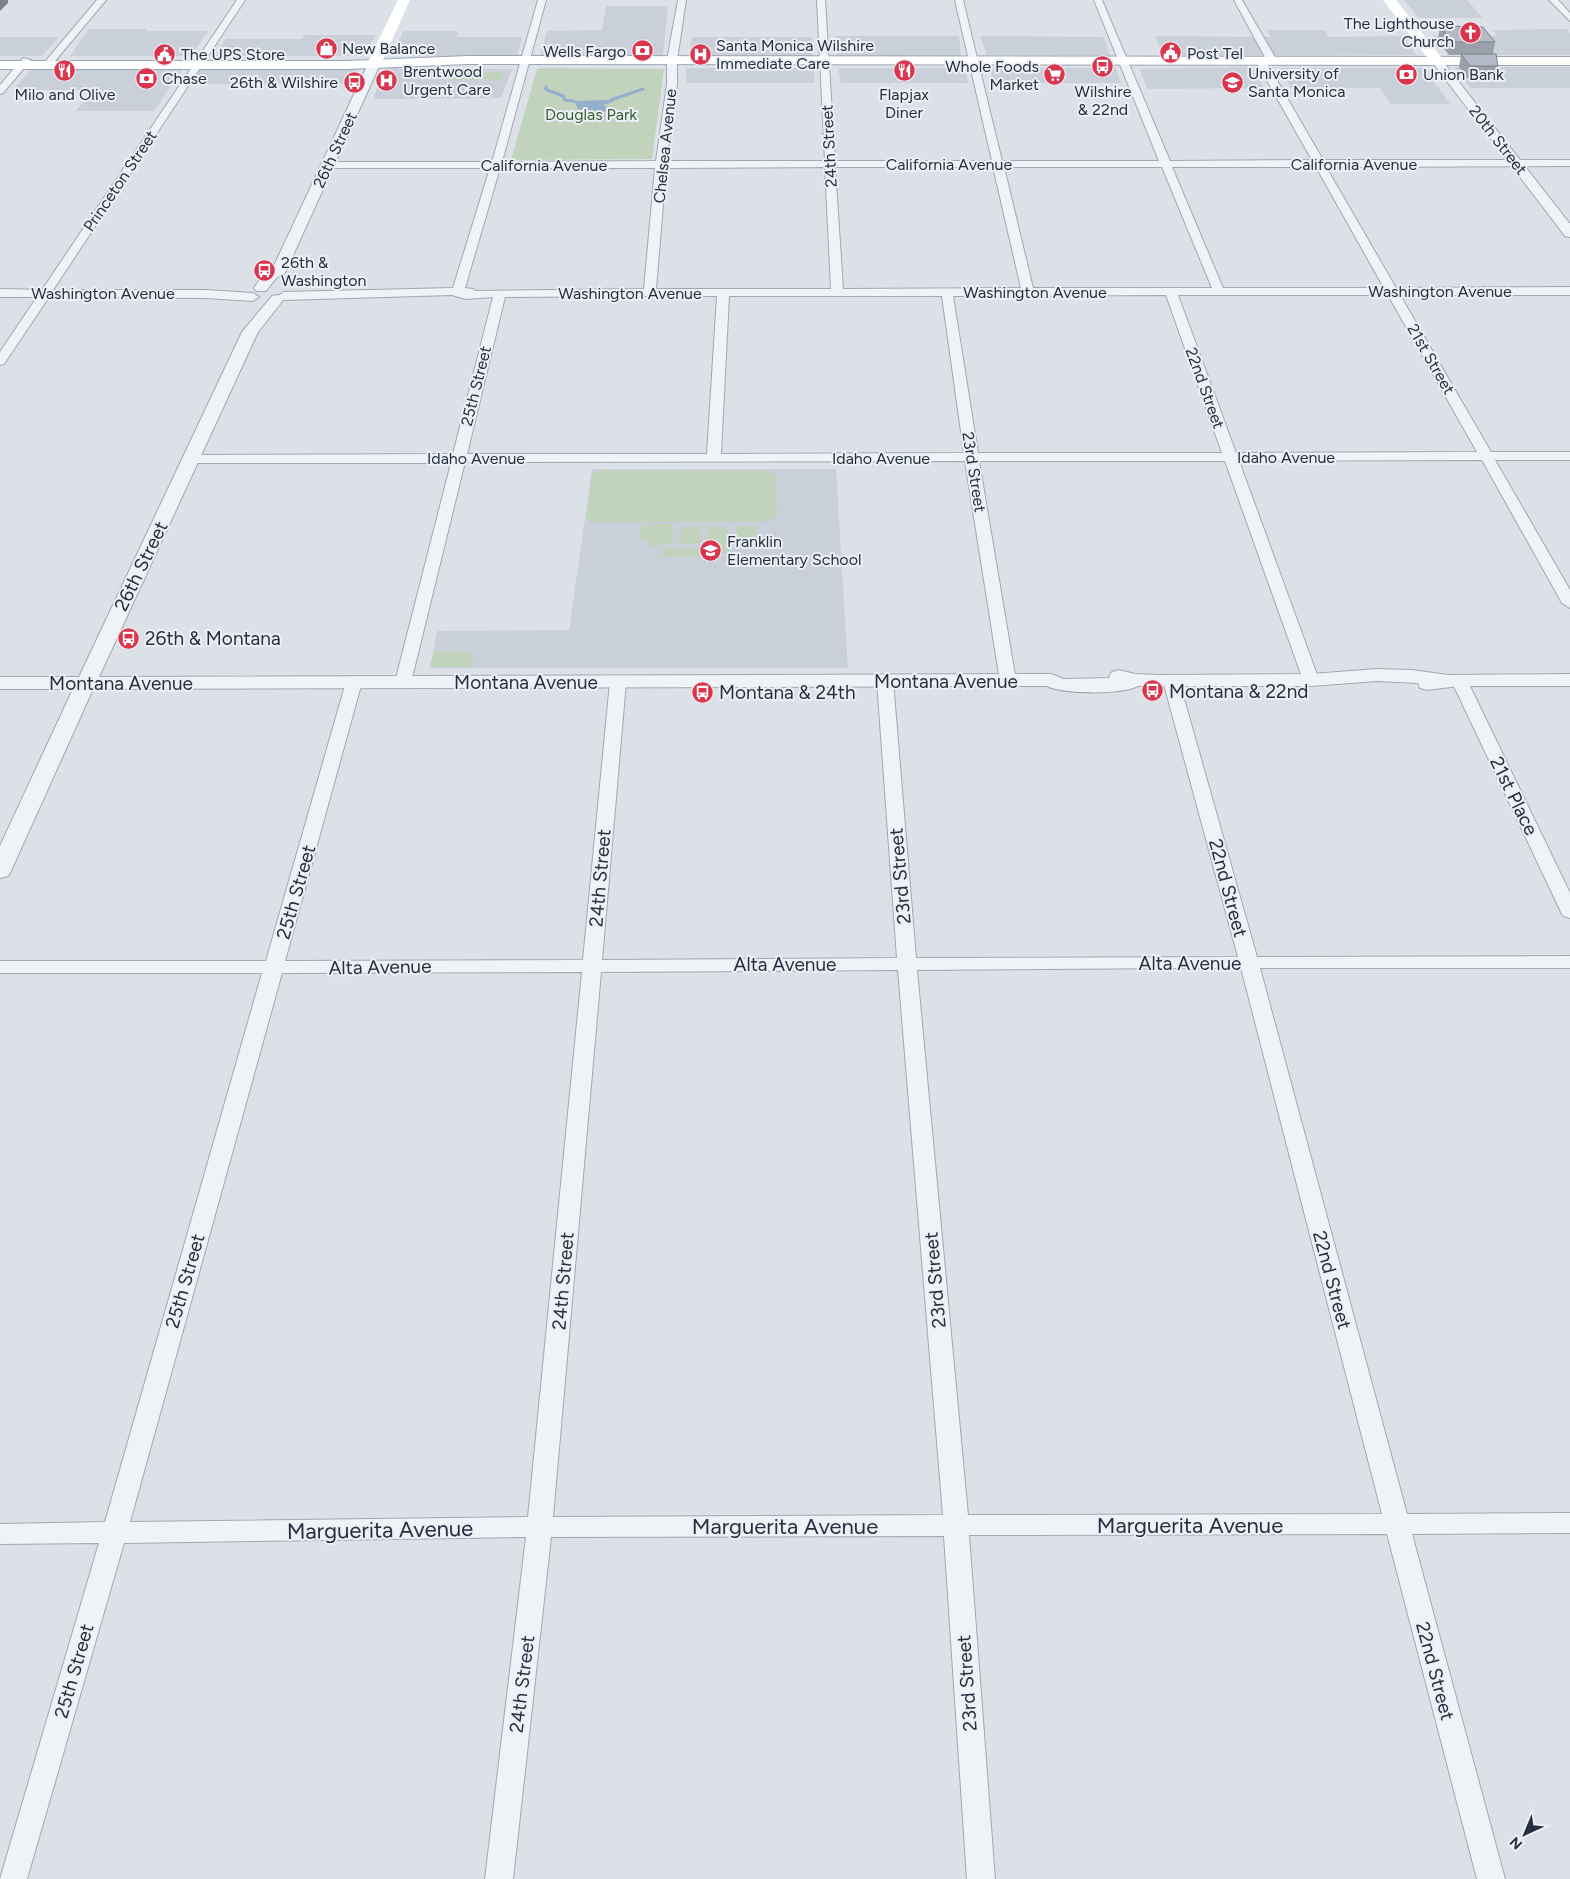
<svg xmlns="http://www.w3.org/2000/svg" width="1570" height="1879" font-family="Figtree,sans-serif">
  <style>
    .built { fill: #cad0da }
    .green { fill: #c2d3bd }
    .water { fill: #93afcc }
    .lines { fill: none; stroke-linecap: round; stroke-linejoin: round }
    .stream { stroke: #93afcc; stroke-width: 3 }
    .minor-casing { stroke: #a1a8b2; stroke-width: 2 }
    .tertiary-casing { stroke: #a1a8b2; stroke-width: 2 }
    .primary-casing { stroke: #9ba5b5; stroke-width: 2 }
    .minor { fill: #eff2f6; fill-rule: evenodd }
    .tertiary { fill: #eff2f6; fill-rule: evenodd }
    .secondary { fill: #fff; fill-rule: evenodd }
    .primary { fill: #fff; fill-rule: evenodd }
    .wall { fill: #9aa0a9 }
    .shaded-wall { fill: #7d828a }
    .building { fill: #b3bac5; stroke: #7d828a }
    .labels { text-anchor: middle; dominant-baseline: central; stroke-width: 4; stroke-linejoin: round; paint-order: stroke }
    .far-poi-label { font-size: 16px; fill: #252f40; stroke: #ecf0f6; text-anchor: start }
    .far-park-label { font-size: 16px; fill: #395d31; stroke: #ecf0f6 }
    .far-street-label { font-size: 16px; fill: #252f40; stroke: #ecf0f6 }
    .street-label { font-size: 19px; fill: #252f40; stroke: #ecf0f6 }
    .poi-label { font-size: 19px; fill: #252f40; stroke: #ecf0f6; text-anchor: start }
    .near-street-label { font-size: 22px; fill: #252f40; stroke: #ecf0f6 }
  </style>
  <rect width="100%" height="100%" fill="#dce1e8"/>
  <g class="built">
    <polygon points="1404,0 1467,0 1483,18 1419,18"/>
    <polygon points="606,6 668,6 663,56 540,56 547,31 602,30"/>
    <polygon points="89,29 147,29 146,31 208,31 191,56 70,56"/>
    <polygon points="1566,29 1570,33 1570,55 1448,55 1433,36 1497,36 1492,30"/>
    <polygon points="1267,30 1324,30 1328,37 1404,36 1416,55 1163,55 1155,36 1270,37"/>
    <polygon points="403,31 458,31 456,37 522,37 517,56 393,56"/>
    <polygon points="304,35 376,35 365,54 359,56 216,56 225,39 302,39"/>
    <polygon points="835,36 959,36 961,56 837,56"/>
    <polygon points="980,36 1104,37 1110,55 987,55"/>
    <polygon points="0,37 59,37 42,56 0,56"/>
    <polygon points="692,37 812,37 813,56 689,56"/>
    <polygon points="201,67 360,67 352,84 189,84"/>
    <polygon points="1253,67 1264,88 1147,89 1140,69"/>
    <polygon points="1454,67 1570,67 1570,88 1471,88"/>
    <polygon points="32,68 182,69 154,111 76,111 93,90 13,90"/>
    <polygon points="385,68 512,69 501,98 373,99"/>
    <rect x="686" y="68" width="128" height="15"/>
    <polygon points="838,68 960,68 966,70 968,83 841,83"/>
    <polygon points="990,68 1116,68 1121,83 993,83"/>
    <polygon points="1280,68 1424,68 1450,104 1390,104 1380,88 1291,88"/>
    <polygon points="592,469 836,469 848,668 430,668 437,631 569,630"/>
  </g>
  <g class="green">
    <polygon points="540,68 664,69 652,159 511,160 537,69"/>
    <polygon points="452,72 504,72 501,80 449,80"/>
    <polygon points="602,470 767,471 776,475 777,515 769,521 759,522 591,522 586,517 592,477 594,473"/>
    <polygon points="642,524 672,524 674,539 668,544 653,547 640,538"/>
    <polygon points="736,526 757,526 757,543 735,543"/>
    <polygon points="681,527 701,527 700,543 680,544"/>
    <polygon points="707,527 728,527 728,553 705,553"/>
    <polygon points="663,548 700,548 699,557 662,558"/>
    <polygon points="434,651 458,651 474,654 472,667 430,667"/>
  </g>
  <polygon class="water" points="608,100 613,102 603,105 608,107 605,109 607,111 591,115 582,113 584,110 578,109 574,101"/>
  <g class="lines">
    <g class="stream">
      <polyline points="546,87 545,89 563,96 565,100 574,101"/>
      <polyline points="611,100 643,89"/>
    </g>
    <defs>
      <g id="minor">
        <polygon points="97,0 106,0 50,67 44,67 44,63"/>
        <polygon points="237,0 245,0 53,290 206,290 253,293 259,297 253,301 206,298 49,297 4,364 0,365 0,352 37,297 0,297 0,289 42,290"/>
        <path d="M538,0H546L502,162L656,161L667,84V60L678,0H686L677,60V84L666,161H825L817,0H825L835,161H992L955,0H963L1002,161H1159L1094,0H1102L1170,161L1312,160L1257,63L1262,60L1267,63L1323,160H1570V166L1326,167L1396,288L1570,287V295H1400L1491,452H1570V460H1495L1570,590V608L1562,603L1482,460L1239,461L1319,680L1311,685L1303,680L1225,461H979L1016,681L1008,686L1000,681L965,461L465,462L411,682L409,685H397L395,682L451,463H192L185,459L192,455L453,454L493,297L466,299L452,295L284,300L278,296L284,292L453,288L490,168H328L323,165L328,162H492ZM825,167L831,289H656L666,168ZM835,167H993L1021,288L843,289ZM1004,167H1162L1212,288H1033ZM1172,167H1316L1384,288H1223ZM500,168H655L644,289L475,291L473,289L465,288ZM1166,295L1222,453H978L953,296ZM1178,295H1388L1477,452L1236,453ZM651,296H717L707,454H467L505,297ZM729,296H942L964,453L721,454Z"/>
        <polygon points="1234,0 1242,0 1276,59 1274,61 1266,59"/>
        <polygon points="1549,0 1558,0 1570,13 1570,21"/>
        <polygon points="23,58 31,60 3,93 0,94 0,85"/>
        <polygon points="1459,675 1467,680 1570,893 1570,918 1563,916 1561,912 1451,680"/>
        <path d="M885,676L893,681L916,958L1238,957L1163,681L1171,676L1179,681L1257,957L1570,956V968H1260L1407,1514L1570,1513V1533L1412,1534L1505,1879H1477L1387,1534L969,1535L995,1879H967L944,1536L551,1537L513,1879H485L526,1537L124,1543L27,1879H0L99,1543L0,1544V1524L105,1522L262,973H0V961H266L346,682L354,677L362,682L285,961L583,960L610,682L618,677L626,682L602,960L897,958L877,681ZM1178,968H1241L1382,1514L968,1515L917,970ZM898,970L943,1515L553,1517L601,972ZM582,972L528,1517L130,1522L282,973Z"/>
      </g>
      <g id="tertiary">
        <polygon points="1437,57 1441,59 1570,224 1570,237 1565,236 1433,63 1433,59"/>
        <path d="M375,58L381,62L285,273L276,278L266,291H256L254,288C259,281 263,273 272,270L369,62Z"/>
        <path d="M277,295L284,299L258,332L99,677L1051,674L1064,679L1110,678L1109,676L1112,672L1119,670L1135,674L1160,675L1311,674L1377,669L1412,670L1448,675L1570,674V686H1459L1427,690L1420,688L1418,683L1377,681L1311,686H1138C1123,695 1062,694 1047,686L93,689L11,871L8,876L0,878V846L73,689H0V677H79L242,332L272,296Z"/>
      </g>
      <polygon id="primary" points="468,56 1570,57 1570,65 468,64 347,69 0,69 0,61 347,61"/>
    </defs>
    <use href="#minor" class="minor-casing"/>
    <use href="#tertiary" class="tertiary-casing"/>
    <use href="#primary" class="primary-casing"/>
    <use href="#minor" class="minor"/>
    <use href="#tertiary" class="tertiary"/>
    <g class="secondary">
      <polygon points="398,0 410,0 382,62 380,65 370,65 368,62"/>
      <polygon points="1383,0 1396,0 1442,58 1444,61 1442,64 1432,64"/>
    </g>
    <use href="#primary" class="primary"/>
  </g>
  <polygon class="wall" points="1440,26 1495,42 1493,54 1498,66 1495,79 1468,79 1459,67 1461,55 1449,55 1438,39"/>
  <polygon class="shaded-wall" points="0,0 8,0 8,3 0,11"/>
  <g class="building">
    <polygon points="1440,26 1483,27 1495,42 1452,42"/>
    <polygon points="1461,54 1496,54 1498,66 1470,66"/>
  </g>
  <defs>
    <symbol id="church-disc" viewBox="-11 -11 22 22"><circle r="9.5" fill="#db344d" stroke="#ecf0f6"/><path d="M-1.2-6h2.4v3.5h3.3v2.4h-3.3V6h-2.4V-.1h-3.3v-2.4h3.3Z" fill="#fff"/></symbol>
    <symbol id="shop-disc" viewBox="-11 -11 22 22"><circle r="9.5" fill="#db344d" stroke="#ecf0f6"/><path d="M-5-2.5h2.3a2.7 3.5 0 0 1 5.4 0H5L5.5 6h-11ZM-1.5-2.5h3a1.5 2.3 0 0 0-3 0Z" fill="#fff"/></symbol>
    <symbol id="bank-disc" viewBox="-11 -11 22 22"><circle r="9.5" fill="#db344d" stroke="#ecf0f6"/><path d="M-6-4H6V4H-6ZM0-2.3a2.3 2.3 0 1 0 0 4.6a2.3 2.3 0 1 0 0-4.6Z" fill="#fff"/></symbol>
    <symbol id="civic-disc" viewBox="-11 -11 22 22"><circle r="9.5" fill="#db344d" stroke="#ecf0f6"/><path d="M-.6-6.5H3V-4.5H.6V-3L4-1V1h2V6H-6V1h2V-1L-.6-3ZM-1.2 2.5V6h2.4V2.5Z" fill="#fff"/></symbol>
    <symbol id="hospital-disc" viewBox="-11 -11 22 22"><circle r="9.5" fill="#db344d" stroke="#ecf0f6"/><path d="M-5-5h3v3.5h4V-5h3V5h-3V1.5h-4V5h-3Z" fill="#fff"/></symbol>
    <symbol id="bus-disc" viewBox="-11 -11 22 22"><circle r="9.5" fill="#db344d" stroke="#ecf0f6"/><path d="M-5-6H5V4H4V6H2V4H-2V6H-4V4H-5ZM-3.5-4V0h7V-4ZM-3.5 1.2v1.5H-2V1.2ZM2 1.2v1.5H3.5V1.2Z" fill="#fff"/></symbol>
    <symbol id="restaurant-disc" viewBox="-11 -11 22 22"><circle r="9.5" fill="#db344d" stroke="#ecf0f6"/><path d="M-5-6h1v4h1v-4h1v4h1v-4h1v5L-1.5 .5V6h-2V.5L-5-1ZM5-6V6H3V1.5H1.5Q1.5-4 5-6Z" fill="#fff"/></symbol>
    <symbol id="supermarket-disc" viewBox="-11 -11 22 22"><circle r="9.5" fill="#db344d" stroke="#ecf0f6"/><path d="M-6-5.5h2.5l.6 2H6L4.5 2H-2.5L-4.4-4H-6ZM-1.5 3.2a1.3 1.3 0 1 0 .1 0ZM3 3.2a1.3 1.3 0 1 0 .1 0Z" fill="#fff"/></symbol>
    <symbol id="university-disc" viewBox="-11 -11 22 22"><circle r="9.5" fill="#db344d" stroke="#ecf0f6"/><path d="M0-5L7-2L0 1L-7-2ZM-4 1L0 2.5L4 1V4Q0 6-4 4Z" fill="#fff"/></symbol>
    <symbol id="school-disc" viewBox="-11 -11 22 22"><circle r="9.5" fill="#db344d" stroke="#ecf0f6"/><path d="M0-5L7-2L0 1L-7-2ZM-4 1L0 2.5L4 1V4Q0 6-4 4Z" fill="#fff"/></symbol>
  </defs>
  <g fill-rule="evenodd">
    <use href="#church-disc" x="1458" y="20" width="25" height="25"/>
    <use href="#shop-disc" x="314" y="36" width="25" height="25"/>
    <use href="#bank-disc" x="630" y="38" width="25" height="25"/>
    <use href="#civic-disc" x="1158" y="40" width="25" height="25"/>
    <use href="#civic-disc" x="152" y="42" width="25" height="25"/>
    <use href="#hospital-disc" x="688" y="42" width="25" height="25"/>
    <use href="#bus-disc" x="1090" y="54" width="25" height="25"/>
    <use href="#restaurant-disc" x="52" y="58" width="25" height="25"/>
    <use href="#restaurant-disc" x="892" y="58" width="25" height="25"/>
    <use href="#bank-disc" x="1394" y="62" width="25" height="25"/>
    <use href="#supermarket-disc" x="1042" y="62" width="25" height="25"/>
    <use href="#bank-disc" x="134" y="66" width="25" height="25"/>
    <use href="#hospital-disc" x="374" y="68" width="25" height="25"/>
    <use href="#bus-disc" x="342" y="70" width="25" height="25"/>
    <use href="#university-disc" x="1220" y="70" width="25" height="25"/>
    <use href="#bus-disc" x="252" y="258" width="25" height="25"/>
    <use href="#school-disc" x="698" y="538" width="25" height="25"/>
    <use href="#bus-disc" x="116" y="626" width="25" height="25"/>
    <use href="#bus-disc" x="1140" y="678" width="25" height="25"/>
    <use href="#bus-disc" x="690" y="680" width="25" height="25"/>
  </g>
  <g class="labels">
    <g class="far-poi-label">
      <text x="1454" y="23" text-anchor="end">The Lighthouse<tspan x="1454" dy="18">Church</tspan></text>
      <text x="716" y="45">Santa Monica Wilshire<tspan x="716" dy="18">Immediate Care</tspan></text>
      <text x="342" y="48">New Balance</text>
      <text x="626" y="51" text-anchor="end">Wells Fargo</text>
      <text x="1187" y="53">Post Tel</text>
      <text x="181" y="54">The UPS Store</text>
      <text x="1039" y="66" text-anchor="end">Whole Foods<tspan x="1039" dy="18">Market</tspan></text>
      <text x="403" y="71">Brentwood<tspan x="403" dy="18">Urgent Care</tspan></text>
      <text x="1248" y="73">University of<tspan x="1248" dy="18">Santa Monica</tspan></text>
      <text x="1423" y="74">Union Bank</text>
      <text x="162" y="78">Chase</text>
      <text x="338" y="82" text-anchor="end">26th &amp; Wilshire</text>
      <text x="1103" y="91" text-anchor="middle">Wilshire<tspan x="1103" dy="18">&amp; 22nd</tspan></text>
      <text x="65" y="94" text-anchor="middle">Milo and Olive</text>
      <text x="904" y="94" text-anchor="middle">Flapjax<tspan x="904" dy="18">Diner</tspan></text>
      <text x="281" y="262">26th &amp;<tspan x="281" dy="18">Washington</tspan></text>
      <text x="727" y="541">Franklin<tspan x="727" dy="18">Elementary School</tspan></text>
    </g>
    <g class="far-park-label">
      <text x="591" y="114">Douglas Park</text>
    </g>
    <g class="far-street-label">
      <text transform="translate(1498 140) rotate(52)">20th Street</text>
      <text transform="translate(665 146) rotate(-84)">Chelsea Avenue</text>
      <text transform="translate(829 146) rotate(-93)">24th Street</text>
      <text transform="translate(335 150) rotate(-65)">26th Street</text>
      <text x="949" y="164">California Avenue</text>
      <text x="1354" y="164">California Avenue</text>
      <text x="544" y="165">California Avenue</text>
      <text transform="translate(120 181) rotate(-56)">Princeton Street</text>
      <text x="1440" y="291">Washington Avenue</text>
      <text x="1035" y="292">Washington Avenue</text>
      <text x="103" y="293">Washington Avenue</text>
      <text x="630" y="293">Washington Avenue</text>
      <text transform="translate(1431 359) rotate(60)">21st Street</text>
      <text transform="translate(476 386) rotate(-76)">25th Street</text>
      <text transform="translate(1205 388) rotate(70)">22nd Street</text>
      <text x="1286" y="457">Idaho Avenue</text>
      <text x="476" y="458">Idaho Avenue</text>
      <text x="881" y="458">Idaho Avenue</text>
      <text transform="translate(974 472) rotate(81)">23rd Street</text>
    </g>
    <g class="street-label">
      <text transform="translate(141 566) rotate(-64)">26th Street</text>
      <text x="946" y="681">Montana Avenue</text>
      <text x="526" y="682">Montana Avenue</text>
      <text x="121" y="683">Montana Avenue</text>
      <text transform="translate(1514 796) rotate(64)">21st Place</text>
      <text transform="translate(900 876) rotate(-95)">23rd Street</text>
      <text transform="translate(600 878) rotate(-85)">24th Street</text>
      <text transform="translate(1228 888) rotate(75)">22nd Street</text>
      <text transform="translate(296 892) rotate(-74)">25th Street</text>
      <text x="1190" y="963">Alta Avenue</text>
      <text x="785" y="964">Alta Avenue</text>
      <text transform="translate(380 967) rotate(-1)">Alta Avenue</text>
      <text transform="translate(935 1280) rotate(-95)">23rd Street</text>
      <text transform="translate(1332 1280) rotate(75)">22nd Street</text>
      <text transform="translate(185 1281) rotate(-74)">25th Street</text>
      <text transform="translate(563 1281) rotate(-85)">24th Street</text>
      <text transform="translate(74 1671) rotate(-74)">25th Street</text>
      <text transform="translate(1435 1671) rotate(75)">22nd Street</text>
      <text transform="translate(967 1683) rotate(-94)">23rd Street</text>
      <text transform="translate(522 1684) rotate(-83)">24th Street</text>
    </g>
    <g class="poi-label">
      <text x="145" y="638">26th &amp; Montana</text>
      <text x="1169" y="691">Montana &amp; 22nd</text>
      <text x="719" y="692">Montana &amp; 24th</text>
    </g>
    <g class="near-street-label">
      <text x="1190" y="1525">Marguerita Avenue</text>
      <text x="785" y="1526">Marguerita Avenue</text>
      <text transform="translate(380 1530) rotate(-1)">Marguerita Avenue</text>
    </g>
  </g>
  <g transform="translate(1525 1834) rotate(224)" stroke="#ecf0f6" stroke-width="4" paint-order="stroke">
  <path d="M0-4L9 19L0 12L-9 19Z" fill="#252f40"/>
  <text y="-8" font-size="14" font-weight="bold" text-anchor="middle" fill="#252f40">N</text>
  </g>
</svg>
